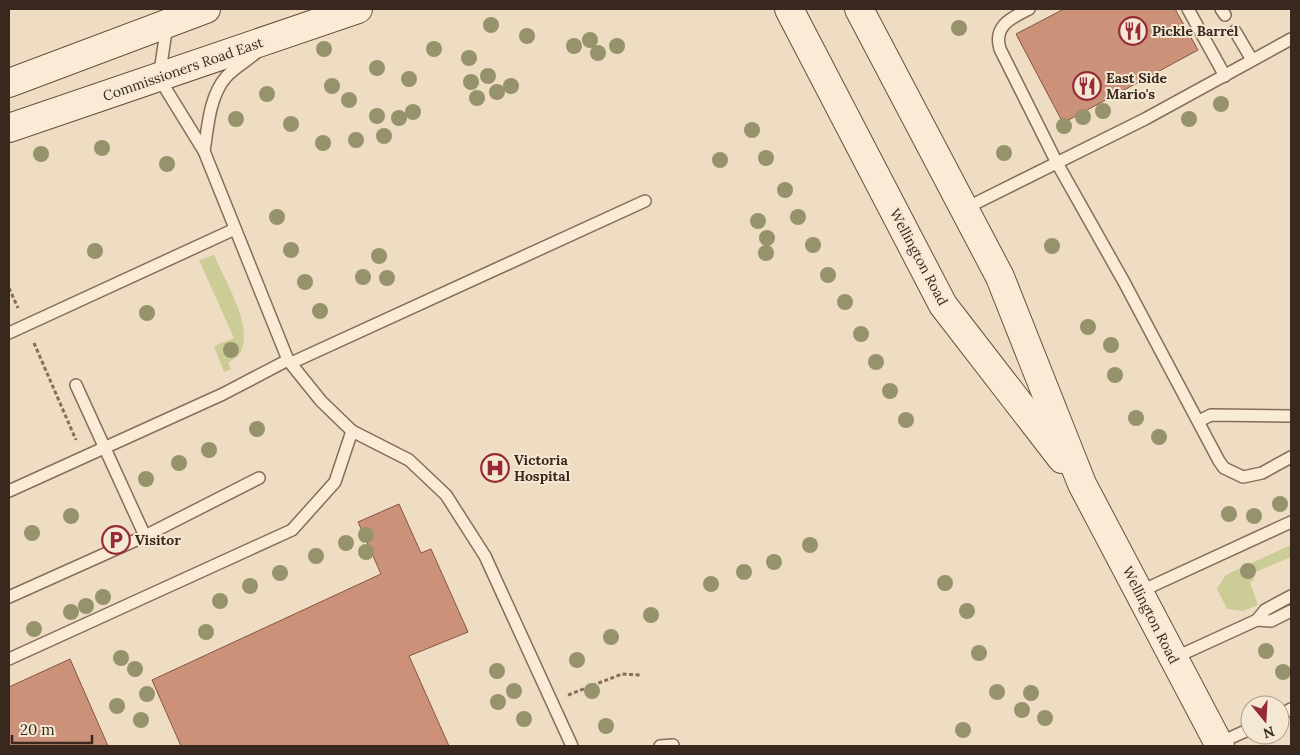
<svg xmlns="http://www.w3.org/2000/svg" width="1300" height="755" font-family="Lora,serif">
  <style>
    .green { fill: #cccc97 }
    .building { fill: #cc9279; stroke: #875440 }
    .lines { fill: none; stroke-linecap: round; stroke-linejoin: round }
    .service-casing { stroke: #886d5a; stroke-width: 14 }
    .secondary-casing { stroke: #6a4f3d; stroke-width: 30 }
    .path { stroke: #886d5a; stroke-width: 3; stroke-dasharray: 4 2.5; stroke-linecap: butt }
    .service { stroke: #f9ebd6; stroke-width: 11 }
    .secondary { stroke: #f9ebd6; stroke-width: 28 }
    .tree { fill: #96926c }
    .labels { text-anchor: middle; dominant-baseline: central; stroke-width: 4; stroke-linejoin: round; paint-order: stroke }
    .poi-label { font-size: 14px; font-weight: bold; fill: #38281e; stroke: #f5e8d3; text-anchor: start }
    .street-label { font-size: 14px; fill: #38281e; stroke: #f5e8d3 }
  </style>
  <rect width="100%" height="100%" fill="#eedcc3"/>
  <g class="green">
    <path d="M214,255C224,279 252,324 242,349C240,355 234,359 228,363L231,369L224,372L214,346L234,338L199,260Z"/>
    <polygon points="1291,545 1291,557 1251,574 1254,580 1250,582 1258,605 1243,611 1227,609 1217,589 1225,576 1232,572"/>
  </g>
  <g class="building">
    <polygon points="1064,9 1175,9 1198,50 1063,123 1016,34"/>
    <polygon points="399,504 421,553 431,549 468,632 409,656 449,746 181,746 152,680 381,574 358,522"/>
    <polygon points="70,659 108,746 9,746 9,687"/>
  </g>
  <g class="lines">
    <defs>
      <g id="service">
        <path d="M1029,9C1011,18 993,26 1000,49L1057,163L1124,282L1219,461L1224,468L1243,477L1262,473L1291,457"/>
        <polyline points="1188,9 1225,76"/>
        <polyline points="1221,9 1225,15"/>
        <polyline points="167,25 159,78 204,151 288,360 321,401 352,431 409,460 446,495 485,556 572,746"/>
        <polyline points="1235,31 1252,60"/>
        <path d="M204,151C208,127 209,97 226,77C234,68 248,60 257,52"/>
        <polyline points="964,209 1145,119 1291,39"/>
        <polyline points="9,333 235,229"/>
        <polyline points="291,363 645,201"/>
        <polyline points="76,385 145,536"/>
        <polyline points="1199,421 1211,415 1291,416"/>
        <polyline points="9,491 223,394 288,360"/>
        <polyline points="1139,592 1291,522"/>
        <polyline points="9,597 145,536 259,478"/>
        <polyline points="1257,620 1265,610 1291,596"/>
        <polyline points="1174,658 1257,620 1271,621 1291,611"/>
        <polyline points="9,659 292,530 335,482 352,431"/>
        <polyline points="1280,715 1291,709"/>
        <polyline points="1219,743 1250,729"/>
        <polyline points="660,746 673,745"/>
      </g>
      <g id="secondary">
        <polyline points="789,9 943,305 1062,459"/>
        <polyline points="859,9 1000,277 1082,484 1220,746"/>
        <polyline points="9,83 206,9"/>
        <polyline points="9,128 358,9"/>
      </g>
    </defs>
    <use href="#service" class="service-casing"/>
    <use href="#secondary" class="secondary-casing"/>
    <g class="path">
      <polyline points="9,288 18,308"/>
      <polyline points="34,343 76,440"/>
      <polyline points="568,695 622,674 640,675"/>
    </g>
    <use href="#service" class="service"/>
    <use href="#secondary" class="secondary"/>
  </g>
  <g class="tree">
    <circle cx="491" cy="25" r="8"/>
    <circle cx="959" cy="28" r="8"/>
    <circle cx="527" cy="36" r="8"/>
    <circle cx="590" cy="40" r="8"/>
    <circle cx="574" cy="46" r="8"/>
    <circle cx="617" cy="46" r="8"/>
    <circle cx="324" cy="49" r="8"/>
    <circle cx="434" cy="49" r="8"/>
    <circle cx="598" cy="53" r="8"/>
    <circle cx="469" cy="58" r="8"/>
    <circle cx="377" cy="68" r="8"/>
    <circle cx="488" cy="76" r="8"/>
    <circle cx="409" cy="79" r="8"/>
    <circle cx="471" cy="82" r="8"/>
    <circle cx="332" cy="86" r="8"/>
    <circle cx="511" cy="86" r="8"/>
    <circle cx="497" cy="92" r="8"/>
    <circle cx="267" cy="94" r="8"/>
    <circle cx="477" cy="98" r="8"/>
    <circle cx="349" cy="100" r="8"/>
    <circle cx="1221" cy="104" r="8"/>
    <circle cx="1103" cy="111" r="8"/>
    <circle cx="413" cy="112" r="8"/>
    <circle cx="377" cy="116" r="8"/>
    <circle cx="1083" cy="117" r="8"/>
    <circle cx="399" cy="118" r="8"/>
    <circle cx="236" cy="119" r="8"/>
    <circle cx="1189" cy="119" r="8"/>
    <circle cx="291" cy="124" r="8"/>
    <circle cx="1064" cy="126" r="8"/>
    <circle cx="752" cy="130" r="8"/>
    <circle cx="384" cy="136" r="8"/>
    <circle cx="356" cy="140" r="8"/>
    <circle cx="323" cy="143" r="8"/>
    <circle cx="102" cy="148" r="8"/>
    <circle cx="1004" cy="153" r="8"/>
    <circle cx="41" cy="154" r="8"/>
    <circle cx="766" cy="158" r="8"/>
    <circle cx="720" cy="160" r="8"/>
    <circle cx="167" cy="164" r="8"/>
    <circle cx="785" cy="190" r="8"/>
    <circle cx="277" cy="217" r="8"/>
    <circle cx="798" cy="217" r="8"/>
    <circle cx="758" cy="221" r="8"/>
    <circle cx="767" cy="238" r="8"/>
    <circle cx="813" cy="245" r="8"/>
    <circle cx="1052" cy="246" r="8"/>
    <circle cx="291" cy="250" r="8"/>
    <circle cx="95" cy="251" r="8"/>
    <circle cx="766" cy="253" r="8"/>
    <circle cx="379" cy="256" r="8"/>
    <circle cx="828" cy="275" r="8"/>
    <circle cx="363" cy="277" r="8"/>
    <circle cx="387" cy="278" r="8"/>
    <circle cx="305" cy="282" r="8"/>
    <circle cx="845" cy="302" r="8"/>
    <circle cx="320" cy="311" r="8"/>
    <circle cx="147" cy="313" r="8"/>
    <circle cx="1088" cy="327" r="8"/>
    <circle cx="861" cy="334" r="8"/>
    <circle cx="1111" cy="345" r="8"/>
    <circle cx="231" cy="350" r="8"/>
    <circle cx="876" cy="362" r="8"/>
    <circle cx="1115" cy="375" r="8"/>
    <circle cx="890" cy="391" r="8"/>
    <circle cx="1136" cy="418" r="8"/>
    <circle cx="906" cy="420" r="8"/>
    <circle cx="257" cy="429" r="8"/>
    <circle cx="1159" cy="437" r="8"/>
    <circle cx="209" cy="450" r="8"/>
    <circle cx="179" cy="463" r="8"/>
    <circle cx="146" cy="479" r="8"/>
    <circle cx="1280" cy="504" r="8"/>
    <circle cx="1229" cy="514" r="8"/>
    <circle cx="71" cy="516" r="8"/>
    <circle cx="1254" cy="516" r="8"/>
    <circle cx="32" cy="533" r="8"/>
    <circle cx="366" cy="535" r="8"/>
    <circle cx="346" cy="543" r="8"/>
    <circle cx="810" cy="545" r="8"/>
    <circle cx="366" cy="552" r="8"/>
    <circle cx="316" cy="556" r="8"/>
    <circle cx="774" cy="562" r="8"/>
    <circle cx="1248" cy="571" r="8"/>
    <circle cx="744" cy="572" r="8"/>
    <circle cx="280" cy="573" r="8"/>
    <circle cx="945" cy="583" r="8"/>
    <circle cx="711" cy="584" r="8"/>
    <circle cx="250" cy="586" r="8"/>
    <circle cx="103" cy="597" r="8"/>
    <circle cx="220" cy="601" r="8"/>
    <circle cx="86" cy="606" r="8"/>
    <circle cx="967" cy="611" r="8"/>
    <circle cx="71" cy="612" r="8"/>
    <circle cx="651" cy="615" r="8"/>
    <circle cx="34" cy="629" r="8"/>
    <circle cx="206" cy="632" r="8"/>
    <circle cx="611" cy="637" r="8"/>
    <circle cx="1266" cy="651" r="8"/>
    <circle cx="979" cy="653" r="8"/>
    <circle cx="121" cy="658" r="8"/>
    <circle cx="577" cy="660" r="8"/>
    <circle cx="135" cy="669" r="8"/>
    <circle cx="497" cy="671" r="8"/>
    <circle cx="1283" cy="672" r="8"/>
    <circle cx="514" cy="691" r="8"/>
    <circle cx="592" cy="691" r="8"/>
    <circle cx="997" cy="692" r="8"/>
    <circle cx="1031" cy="693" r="8"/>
    <circle cx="147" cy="694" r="8"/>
    <circle cx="498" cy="702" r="8"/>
    <circle cx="117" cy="706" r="8"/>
    <circle cx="1022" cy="710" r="8"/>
    <circle cx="1045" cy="718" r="8"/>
    <circle cx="524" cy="719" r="8"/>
    <circle cx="141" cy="720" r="8"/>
    <circle cx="606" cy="726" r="8"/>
    <circle cx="963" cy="730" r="8"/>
  </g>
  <defs>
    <symbol id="restaurant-ring" viewBox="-11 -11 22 22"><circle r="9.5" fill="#f5e8d3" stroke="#972a37" stroke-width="1.5"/><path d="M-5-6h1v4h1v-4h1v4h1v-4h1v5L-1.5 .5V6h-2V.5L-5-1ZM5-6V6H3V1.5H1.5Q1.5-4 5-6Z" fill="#972a37"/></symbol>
    <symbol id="hospital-ring" viewBox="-11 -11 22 22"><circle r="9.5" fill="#f5e8d3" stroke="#972a37" stroke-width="1.5"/><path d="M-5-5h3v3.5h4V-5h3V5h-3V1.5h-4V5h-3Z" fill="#972a37"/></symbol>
    <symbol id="parking-ring" viewBox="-11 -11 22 22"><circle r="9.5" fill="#f5e8d3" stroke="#972a37" stroke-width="1.5"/><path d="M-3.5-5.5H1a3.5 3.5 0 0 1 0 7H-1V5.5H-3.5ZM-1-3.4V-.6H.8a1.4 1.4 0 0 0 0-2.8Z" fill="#972a37"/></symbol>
  </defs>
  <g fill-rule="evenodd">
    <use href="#restaurant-ring" x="1117" y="15" width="32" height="32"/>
    <use href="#restaurant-ring" x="1071" y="70" width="32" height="32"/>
    <use href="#hospital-ring" x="479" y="452" width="32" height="32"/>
    <use href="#parking-ring" x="100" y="524" width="32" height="32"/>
  </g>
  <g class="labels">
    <g class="poi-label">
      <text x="1152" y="31">Pickle Barrel</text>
      <text x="1106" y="78">East Side<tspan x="1106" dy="16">Mario's</tspan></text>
      <text x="514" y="460">Victoria<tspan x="514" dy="16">Hospital</tspan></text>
      <text x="135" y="540">Visitor</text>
    </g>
    <g class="street-label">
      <text transform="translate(183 69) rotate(-19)">Commissioners Road East</text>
      <text transform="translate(919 257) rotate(62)">Wellington Road</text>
      <text transform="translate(1151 615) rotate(63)">Wellington Road</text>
    </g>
  </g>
  <rect width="1300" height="755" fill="none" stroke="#38281e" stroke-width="20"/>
  <g transform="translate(1265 720) rotate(162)"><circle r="24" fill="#f5e8d3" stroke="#a99b8b"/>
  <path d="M0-4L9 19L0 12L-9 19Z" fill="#972a37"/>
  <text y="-8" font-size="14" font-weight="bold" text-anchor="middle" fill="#38281e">N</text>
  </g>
  <path d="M12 735v8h80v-8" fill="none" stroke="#38281e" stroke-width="2.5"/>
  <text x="20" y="735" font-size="15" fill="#38281e" stroke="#f5e8d3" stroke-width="4" paint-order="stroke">20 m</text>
</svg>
